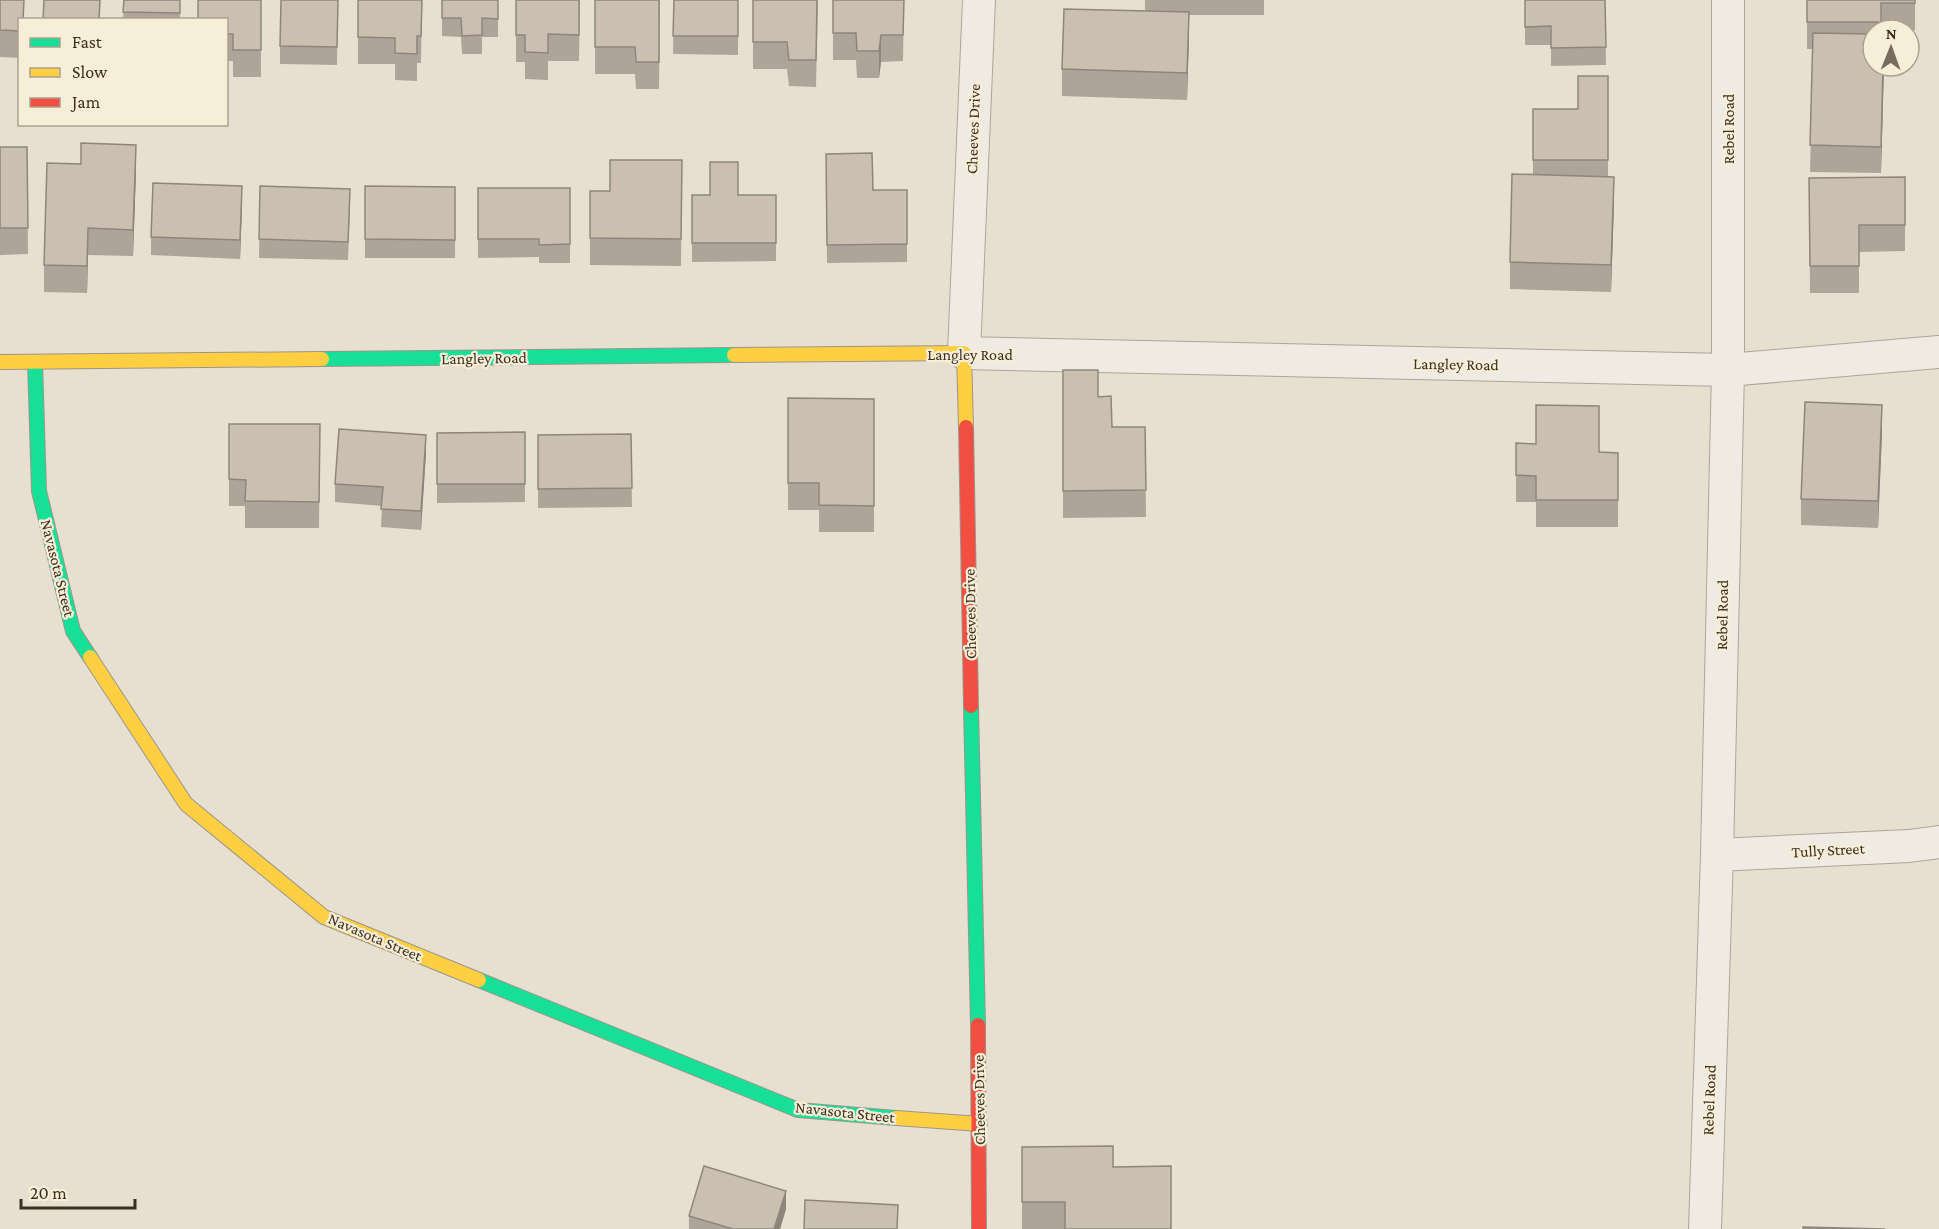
<svg xmlns="http://www.w3.org/2000/svg" width="1939" height="1229" font-family="'Crimson Pro',serif">
  <style>
    .lines { fill: none; stroke-linecap: round; stroke-linejoin: round }
    .street-casing { stroke: #ada599; stroke-width: 34 }
    .fast-casing { stroke: #9c958a; stroke-width: 16 }
    .slow-casing { stroke: #9c958a; stroke-width: 16 }
    .jam-casing { stroke: #9c958a; stroke-width: 16 }
    .street { stroke: #efebe3; stroke-width: 32 }
    .fast { stroke: #16e098; stroke-width: 14 }
    .slow { stroke: #ffcf43; stroke-width: 14 }
    .jam { stroke: #f24e42; stroke-width: 14 }
    .wall { fill: #afa499 }
    .shaded-wall { fill: #8e867d }
    .building { fill: #cbbfb2; stroke: #8e867d; stroke-width: 1.5 }
    .labels { text-anchor: middle; dominant-baseline: central; stroke-width: 4.5; stroke-linejoin: round; paint-order: stroke }
    .street-label { font-size: 16px; fill: #3d2e20; stroke: #f7eed8 }
  </style>
  <rect width="100%" height="100%" fill="#e7e0d1"/>
  <g class="lines">
    <defs>
      <g id="street">
        <polyline points="979,0 964,353 1728,370 1939,352"/>
        <polyline points="1717,855 1909,846 1939,842"/>
        <polyline points="1705,1229 1717,855 1728,370 1728,0"/>
      </g>
      <g id="fast">
        <polyline points="322,359 734,355"/>
        <polyline points="35,362 39,491 73,631 90,657"/>
        <polyline points="971,706 978,1025"/>
        <polyline points="479,980 798,1110 896,1118"/>
      </g>
      <g id="slow">
        <polyline points="734,355 964,353 966,427"/>
        <polyline points="0,362 322,359"/>
        <polyline points="90,657 186,804 324,917 479,980"/>
        <polyline points="896,1118 980,1124"/>
      </g>
      <g id="jam">
        <polyline points="966,427 971,706"/>
        <polyline points="978,1025 979,1229"/>
      </g>
    </defs>
    <use href="#street" class="street-casing"/>
    <use href="#fast" class="fast-casing"/>
    <use href="#slow" class="slow-casing"/>
    <use href="#jam" class="jam-casing"/>
    <use href="#street" class="street"/>
    <use href="#fast" class="fast"/>
    <use href="#slow" class="slow"/>
    <use href="#jam" class="jam"/>
  </g>
  <g class="wall">
    <polygon points="0,0 20,20 20,58 0,57"/>
    <polygon points="124,0 180,0 180,20 123,20"/>
    <polygon points="261,0 261,77 233,77 233,61 226,61 226,20"/>
    <polygon points="338,0 337,65 280,64 280,46"/>
    <polygon points="358,0 422,0 421,63 417,63 417,81 395,80 395,64 358,64"/>
    <polygon points="442,0 498,0 498,37 482,37 482,54 462,54 461,37 442,36"/>
    <polygon points="516,0 580,0 579,61 548,61 548,80 525,79 525,62 516,62"/>
    <polygon points="595,0 660,0 659,89 636,89 635,74 595,74"/>
    <polygon points="674,0 738,0 738,55 673,54"/>
    <polygon points="753,0 818,0 816,87 789,86 787,69 753,69"/>
    <polygon points="833,0 904,0 903,61 881,62 879,78 857,78 856,60 833,60"/>
    <polygon points="1145,0 1264,0 1264,15 1189,15 1187,100 1062,96 1062,69 1145,11"/>
    <polygon points="1525,0 1605,0 1606,65 1551,66 1551,45 1525,45"/>
    <polygon points="1807,0 1915,0 1915,30 1873,30 1873,66 1884,66 1881,173 1810,172 1813,49 1807,49"/>
    <polygon points="1608,76 1608,177 1614,204 1611,292 1510,289 1510,262 1533,175 1533,109 1578,109"/>
    <polygon points="0,147 27,147 28,254 0,255"/>
    <polygon points="826,154 873,190 907,190 907,262 827,263"/>
    <polygon points="682,160 681,266 590,265 590,191 610,191"/>
    <polygon points="136,171 133,256 88,255 87,293 44,292 44,265"/>
    <polygon points="1905,177 1905,251 1859,252 1859,293 1810,293 1809,178"/>
    <polygon points="260,186 350,207 348,260 259,258"/>
    <polygon points="365,186 455,187 455,258 365,258"/>
    <polygon points="478,188 570,188 570,263 539,263 539,257 478,258"/>
    <polygon points="692,195 776,195 776,261 692,262"/>
    <polygon points="242,205 240,259 151,255 151,237"/>
    <polygon points="1063,370 1098,397 1112,427 1145,427 1146,517 1063,518"/>
    <polygon points="788,398 874,399 874,532 819,532 819,510 788,510"/>
    <polygon points="229,424 320,424 319,528 245,528 245,506 229,506"/>
    <polygon points="525,432 525,502 437,503 437,433"/>
    <polygon points="1882,432 1878,528 1801,525 1801,499"/>
    <polygon points="631,434 632,507 538,508 538,435"/>
    <polygon points="1516,443 1599,452 1618,453 1618,527 1536,527 1536,502 1516,502"/>
    <polygon points="426,453 421,530 381,527 382,506 335,502 335,484"/>
    <polygon points="1022,1147 1113,1167 1171,1229 1022,1229"/>
    <polygon points="786,1209 780,1229 689,1229 689,1216"/>
  </g>
  <g class="shaded-wall">
    <polygon points="1189,12 1189,39 1187,100 1187,73"/>
    <polygon points="881,35 881,62 879,78 879,51"/>
    <polygon points="1883,66 1884,66 1881,173 1881,147"/>
    <polygon points="136,145 136,171 133,256 133,230"/>
    <polygon points="1614,177 1614,204 1611,292 1611,265"/>
    <polygon points="242,186 242,205 240,259 240,240"/>
    <polygon points="88,228 88,255 87,293 87,266"/>
    <polygon points="1882,405 1882,432 1878,528 1878,501"/>
    <polygon points="426,435 426,453 421,530 421,511"/>
    <polygon points="786,1191 786,1209 780,1229 774,1229"/>
  </g>
  <g class="building">
    <polygon points="0,0 24,0 23,20 20,20 20,31 0,30"/>
    <polygon points="44,0 100,0 99,20 43,20"/>
    <polygon points="124,0 180,0 180,13 123,12"/>
    <polygon points="198,0 261,0 261,50 233,50 233,34 226,34 226,20 198,20"/>
    <polygon points="281,0 338,0 337,47 280,46"/>
    <polygon points="358,0 422,0 421,36 417,36 417,54 395,53 395,38 358,37"/>
    <polygon points="442,0 498,0 498,19 482,18 482,35 462,36 461,18 442,18"/>
    <polygon points="516,0 579,0 579,35 548,34 548,53 525,52 525,35 516,35"/>
    <polygon points="595,0 659,0 659,62 636,62 635,47 595,47"/>
    <polygon points="674,0 738,0 738,36 673,36"/>
    <polygon points="753,0 817,0 816,60 789,60 787,42 753,42"/>
    <polygon points="833,0 904,0 903,35 881,35 879,51 857,51 856,33 833,33"/>
    <polygon points="1525,0 1605,0 1606,47 1551,48 1551,26 1525,27"/>
    <polygon points="1807,0 1915,0 1915,3 1881,3 1881,22 1807,22"/>
    <polygon points="1064,9 1189,12 1187,73 1062,69"/>
    <polygon points="1813,33 1873,34 1873,66 1883,66 1881,147 1810,145"/>
    <polygon points="1578,76 1608,76 1608,160 1533,160 1533,109 1578,109"/>
    <polygon points="81,143 136,145 133,230 88,228 87,266 44,265 47,163 81,164"/>
    <polygon points="0,147 27,147 28,228 0,228"/>
    <polygon points="872,153 873,190 907,190 907,244 827,245 826,154"/>
    <polygon points="610,160 682,160 681,239 590,238 590,191 610,191"/>
    <polygon points="710,162 738,162 738,195 776,195 776,243 692,243 692,195 710,195"/>
    <polygon points="1512,174 1614,177 1611,265 1510,262"/>
    <polygon points="1905,177 1905,225 1859,225 1859,266 1810,266 1809,178"/>
    <polygon points="153,183 242,186 240,240 151,237"/>
    <polygon points="260,186 350,189 348,242 259,239"/>
    <polygon points="365,186 455,187 455,240 365,239"/>
    <polygon points="478,188 570,188 570,244 539,245 539,239 478,239"/>
    <polygon points="1063,370 1098,370 1098,397 1111,396 1112,427 1145,427 1146,490 1063,491"/>
    <polygon points="788,398 874,399 874,506 819,505 819,483 788,483"/>
    <polygon points="1805,402 1882,405 1878,501 1801,499"/>
    <polygon points="1536,405 1599,406 1599,452 1618,453 1618,500 1536,500 1536,476 1516,475 1516,443 1536,444"/>
    <polygon points="229,424 320,424 319,502 245,501 246,480 229,479"/>
    <polygon points="339,429 426,435 421,511 381,509 383,487 335,484"/>
    <polygon points="525,432 525,484 437,484 437,433"/>
    <polygon points="631,434 632,488 538,489 538,435"/>
    <polygon points="1113,1146 1113,1167 1171,1166 1171,1229 1065,1229 1065,1202 1022,1202 1022,1147"/>
    <polygon points="704,1166 786,1191 774,1229 733,1229 689,1216"/>
    <polygon points="805,1200 898,1205 897,1229 804,1229"/>
    <polygon points="1803,1227 1885,1229 1803,1229"/>
  </g>
  <g class="labels">
    <g class="street-label">
      <text transform="translate(973 129) rotate(-88)">Cheeves Drive</text>
      <text transform="translate(1728 129) rotate(-90)">Rebel Road</text>
      <text x="970" y="354">Langley Road</text>
      <text transform="translate(484 358) rotate(-1)">Langley Road</text>
      <text transform="translate(1456 364) rotate(1)">Langley Road</text>
      <text transform="translate(58 568) rotate(76)">Navasota Street</text>
      <text transform="translate(970 614) rotate(-91)">Cheeves Drive</text>
      <text transform="translate(1722 615) rotate(-89)">Rebel Road</text>
      <text transform="translate(1828 850) rotate(-3)">Tully Street</text>
      <text transform="translate(375 937) rotate(23)">Navasota Street</text>
      <text transform="translate(979 1100) rotate(-91)">Cheeves Drive</text>
      <text transform="translate(1709 1100) rotate(-88)">Rebel Road</text>
      <text transform="translate(845 1112) rotate(6)">Navasota Street</text>
    </g>
  </g>
  <rect x="18" y="18" width="210" height="108" fill="#f7eed8" stroke="#ada18e" stroke-width="1.5"/>
  <rect x="30" y="38" width="30" height="9" fill="#16e098" stroke="#ada18e" stroke-width="1.5"/>
  <text x="72" y="48" font-size="18" fill="#3d2e20">Fast</text>
  <rect x="30" y="68" width="30" height="9" fill="#ffcf43" stroke="#ada18e" stroke-width="1.5"/>
  <text x="72" y="78" font-size="18" fill="#3d2e20">Slow</text>
  <rect x="30" y="98" width="30" height="9" fill="#f24e42" stroke="#ada18e" stroke-width="1.5"/>
  <text x="72" y="108" font-size="18" fill="#3d2e20">Jam</text>
  <g transform="translate(1891 48) rotate(1)"><circle r="28" fill="#f7eed8" stroke="#ada18e" stroke-width="1.5"/>
  <path d="M0-4.5L10 22L0 15L-10 22Z" fill="#786c5e"/>
  <text y="-9" font-size="16" font-weight="bold" text-anchor="middle" fill="#3d2e20">N</text>
  </g>
  <path d="M21 1199v9h114v-9" fill="none" stroke="#3d2e20" stroke-width="3"/>
  <text x="30" y="1199" font-size="18" fill="#3d2e20" stroke="#f7eed8" stroke-width="4.5" paint-order="stroke">20 m</text>
</svg>
